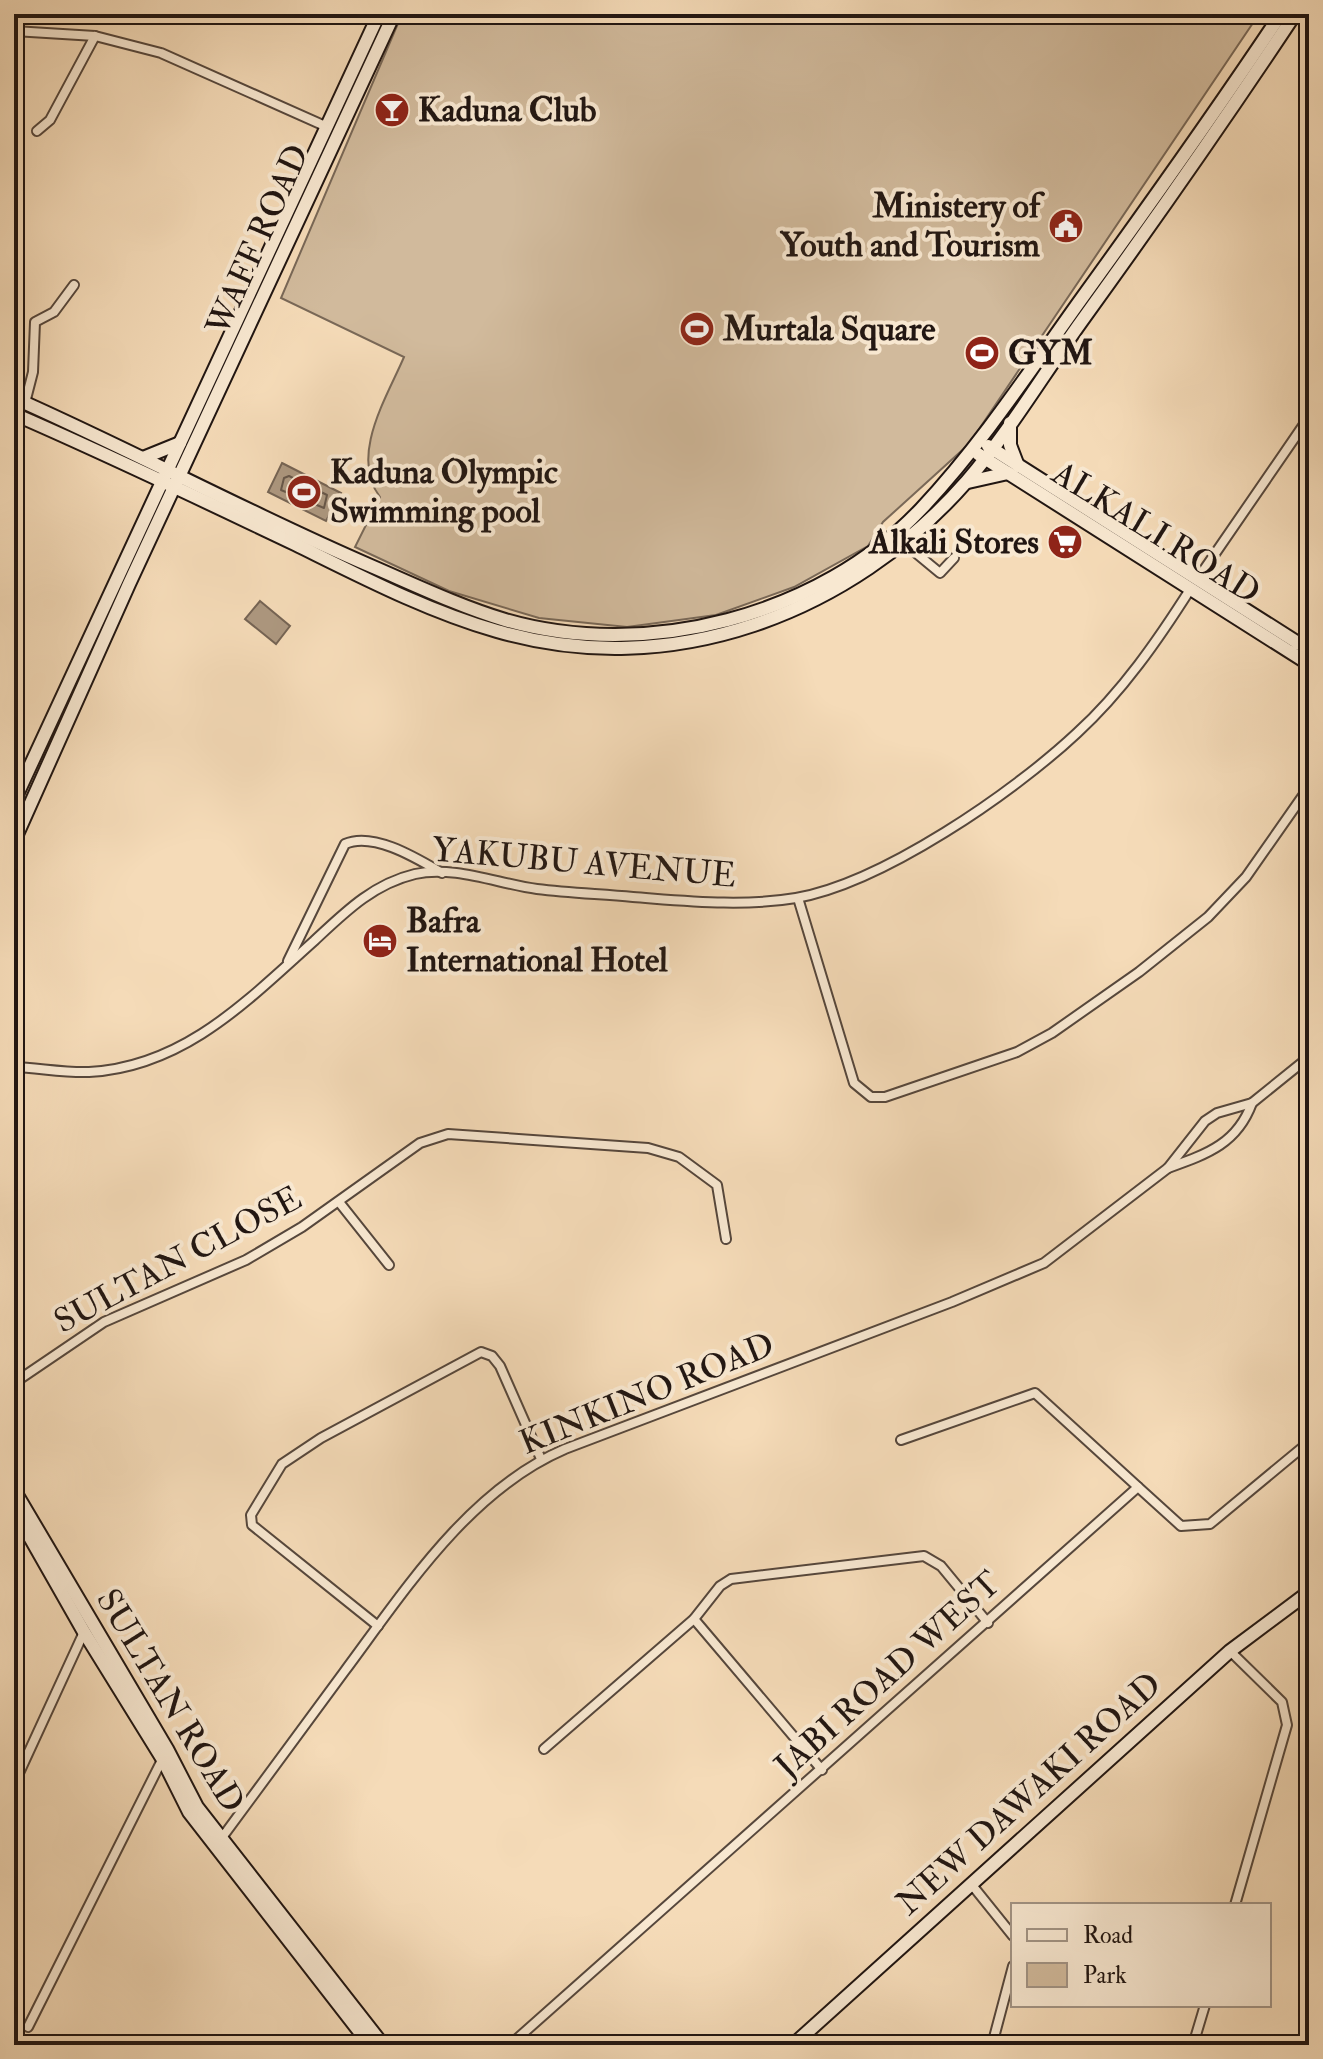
<svg xmlns="http://www.w3.org/2000/svg" width="1323" height="2059" font-family="'IM FELL Double Pica',serif">
  <style>
    .green { fill: #d1ba9c; stroke: #796857; stroke-width: 2 }
    .water { fill: #ad9880; stroke: #756454; stroke-width: 2 }
    .lines { fill: none; stroke-linecap: round; stroke-linejoin: round }
    .shore { stroke: #675749; stroke-width: 2 }
    .street-casing { stroke: #56473c; stroke-width: 12 }
    .secondary-casing { stroke: #211612; stroke-width: 16 }
    .street { stroke: #f8e8d1; stroke-width: 8 }
    .secondary { stroke: #f8e8d1; stroke-width: 12 }
    .labels { text-anchor: middle; dominant-baseline: central; stroke-width: 8; stroke-linejoin: round; paint-order: stroke }
    .poi-label { font-size: 34px; font-weight: bold; fill: #211612; stroke: #f8e8d1; text-anchor: start }
    .street-label { font-size: 34px; fill: #211612; stroke: #f8e8d1 }
  </style>
  <rect width="100%" height="100%" fill="#f5dbb8"/>
  <filter id="stains"><feTurbulence type="fractalNoise" baseFrequency=".0025" numOctaves="4"/><feColorMatrix values="0 0 0 0 .2 0 0 0 0 .09 0 0 0 0 .02 0 0 0 .5 -.17"/></filter>
  <radialGradient id="worn" r=".72"><stop offset=".6" stop-color="#630" stop-opacity="0"/><stop offset="1" stop-color="#630" stop-opacity=".3"/></radialGradient>
  <path class="green" d="M402,14H1259L969,444L883,522L868,546L794,587L716,615L627,627L539,618L449,591L355,547L380,497C349,456 387,397 404,357L281,298Z"/>
  <g class="water">
    <polygon points="282,463 341,493 326,521 268,492"/>
    <polygon points="260,601 290,626 276,644 245,619"/>
  </g>
  <g class="lines">
    <polygon class="shore" points="289,476 327,495 324,508 281,490 284,478"/>
    <defs>
      <g id="street">
        <polyline points="14,31 95,36 161,53 325,126"/>
        <polyline points="37,131 50,120 95,36"/>
        <polyline points="25,403 33,372 35,322 54,312 74,285"/>
        <polyline points="905,544 940,573 954,558"/>
        <polyline points="1199,577 1309,417"/>
        <polyline points="1296,645 1309,631"/>
        <polyline points="798,898 854,1083 871,1097 885,1097 1017,1052 1052,1033 1139,972 1208,917 1246,877 1309,787"/>
        <path d="M288,961L345,844C373,831 418,859 442,873"/>
        <path d="M14,1067C39,1068 65,1073 89,1072C184,1067 248,1000 314,941C345,912 373,884 415,874C453,865 499,884 537,889C569,893 601,894 633,897C687,901 742,907 796,898C882,883 1013,793 1077,733C1122,692 1158,640 1191,588"/>
        <path d="M1168,1168C1207,1154 1237,1144 1252,1103"/>
        <polyline points="339,1202 389,1265"/>
        <polyline points="14,1383 104,1322 246,1260 302,1227 420,1143 448,1134 648,1148 679,1157 717,1185 726,1239"/>
        <polyline points="901,1440 1035,1393 1138,1487"/>
        <polyline points="694,1619 822,1770"/>
        <polyline points="378,1626 252,1525 251,1515 282,1464 321,1438 481,1352 492,1356 500,1366 541,1459"/>
        <polyline points="1230,1651 1282,1702 1287,1725 1235,1905"/>
        <polyline points="544,1749 694,1619 720,1586 731,1579 924,1556 941,1566 988,1623"/>
        <polyline points="14,1784 84,1632"/>
        <path d="M221,1839C262,1783 303,1727 344,1672C405,1590 469,1490 565,1449L952,1302L1044,1263L1168,1168L1205,1121L1217,1113L1252,1103L1309,1057"/>
        <polyline points="972,1885 1013,1936"/>
        <polyline points="28,2027 164,1756"/>
        <polyline points="510,2045 1138,1487 1181,1526 1210,1524 1309,1442"/>
        <polyline points="992,2045 1013,1966"/>
        <polyline points="1193,2045 1205,2005"/>
      </g>
      <g id="secondary">
        <path d="M14,398C134,451 250,514 371,566C415,585 459,606 505,620C646,661 820,616 921,509C982,444 1031,369 1082,298C1150,204 1217,110 1281,14"/>
        <path d="M14,414C109,455 202,500 295,544C360,576 427,611 497,631C671,682 851,614 967,481C1009,432 1043,375 1081,322C1154,221 1226,118 1295,14"/>
        <polyline points="1010,423 1010,445 1018,466"/>
        <polyline points="988,446 1309,650"/>
        <polyline points="978,454 1309,664"/>
        <polyline points="143,458 180,443"/>
        <polyline points="968,482 1008,473"/>
        <polyline points="14,801 379,14"/>
        <polyline points="14,841 129,584 394,14"/>
        <polyline points="14,1490 167,1749 197,1807 383,2045"/>
        <polyline points="14,1509 84,1632 162,1758 189,1812 370,2045"/>
        <polyline points="793,2045 1230,1651 1309,1592"/>
      </g>
    </defs>
    <use href="#street" class="street-casing"/>
    <use href="#secondary" class="secondary-casing"/>
    <use href="#street" class="street"/>
    <use href="#secondary" class="secondary"/>
  </g>
  <defs>
    <symbol id="bar-disc" viewBox="-11 -11 22 22"><circle r="9.5" fill="#8f2418" stroke="#f8e8d1"/><path d="M-6-5H6L.8 .8V4.5H3.5V6h-7V4.5H-.8V.8Z" fill="#fff"/></symbol>
    <symbol id="civic-disc" viewBox="-11 -11 22 22"><circle r="9.5" fill="#8f2418" stroke="#f8e8d1"/><path d="M-.6-6.5H3V-4.5H.6V-3L4-1V1h2V6H-6V1h2V-1L-.6-3ZM-1.2 2.5V6h2.4V2.5Z" fill="#fff"/></symbol>
    <symbol id="stadium-disc" viewBox="-11 -11 22 22"><circle r="9.5" fill="#8f2418" stroke="#f8e8d1"/><path d="M0-5a6.5 5 0 1 0 0 10a6.5 5 0 1 0 0-10ZM-3.5-1.8h7v3.6h-7Z" fill="#fff"/></symbol>
    <symbol id="supermarket-disc" viewBox="-11 -11 22 22"><circle r="9.5" fill="#8f2418" stroke="#f8e8d1"/><path d="M-6-5.5h2.5l.6 2H6L4.5 2H-2.5L-4.4-4H-6ZM-1.5 3.2a1.3 1.3 0 1 0 .1 0ZM3 3.2a1.3 1.3 0 1 0 .1 0Z" fill="#fff"/></symbol>
    <symbol id="hotel-disc" viewBox="-11 -11 22 22"><circle r="9.5" fill="#8f2418" stroke="#f8e8d1"/><path d="M-6-4.5h1.5V1H6V5H4.5V3h-9V5H-6ZM-4 0a1.8 1.8 0 1 1 3.6 0ZM.5 0V-2.5h3Q6-2.5 6 0Z" fill="#fff"/></symbol>
  </defs>
  <g fill-rule="evenodd">
    <use href="#bar-disc" x="372" y="90" width="40" height="40"/>
    <use href="#civic-disc" x="1046" y="206" width="40" height="40"/>
    <use href="#stadium-disc" x="677" y="309" width="40" height="40"/>
    <use href="#stadium-disc" x="962" y="333" width="40" height="40"/>
    <use href="#stadium-disc" x="284" y="472" width="40" height="40"/>
    <use href="#supermarket-disc" x="1045" y="522" width="40" height="40"/>
    <use href="#hotel-disc" x="360" y="921" width="40" height="40"/>
  </g>
  <g class="labels">
    <g class="poi-label">
      <text x="418" y="110">Kaduna Club</text>
      <text x="1040" y="206" text-anchor="end">Ministery of<tspan x="1040" dy="39">Youth and Tourism</tspan></text>
      <text x="723" y="329">Murtala Square</text>
      <text x="1008" y="353">GYM</text>
      <text x="330" y="472">Kaduna Olympic<tspan x="330" dy="39">Swimming pool</tspan></text>
      <text x="1039" y="542" text-anchor="end">Alkali Stores</text>
      <text x="406" y="921">Bafra<tspan x="406" dy="39">International Hotel</tspan></text>
    </g>
    <g class="street-label">
      <text transform="translate(258 240) rotate(-66)">WAFF ROAD</text>
      <text transform="translate(1156 533) rotate(32)">ALKALI ROAD</text>
      <text transform="translate(584 863) rotate(5)">YAKUBU AVENUE</text>
      <text transform="translate(178 1260) rotate(-28)">SULTAN CLOSE</text>
      <text transform="translate(647 1394) rotate(-22)">KINKINO ROAD</text>
      <text transform="translate(888 1675) rotate(-42)">JABI ROAD WEST</text>
      <text transform="translate(170 1701) rotate(59)">SULTAN ROAD</text>
      <text transform="translate(1029 1794) rotate(-42)">NEW DAWAKI ROAD</text>
    </g>
  </g>
  <rect width="1323" height="2059" fill="none" stroke="#f5dbb8" stroke-width="48"/>
  <rect x="16" y="16" width="1291" height="2027" fill="none" stroke="#211612" stroke-width="4"/>
  <rect x="24" y="24" width="1275" height="2011" fill="none" stroke="#211612" stroke-width="2"/>
  <rect x="1011" y="1903" width="260" height="104" fill="#f8e8d1" stroke="#a29485" stroke-width="2"/>
  <rect x="1027" y="1929" width="40" height="12" fill="#f8e8d1" stroke="#a29485" stroke-width="2"/>
  <text x="1083" y="1943" font-size="24" fill="#211612">Road</text>
  <rect x="1027" y="1963" width="40" height="24" fill="#d1ba9c" stroke="#a29485" stroke-width="2"/>
  <text x="1083" y="1983" font-size="24" fill="#211612">Park</text>
  <rect width="100%" height="100%" filter="url(#stains)"/>
  <rect width="100%" height="100%" fill="url(#worn)"/>
</svg>
